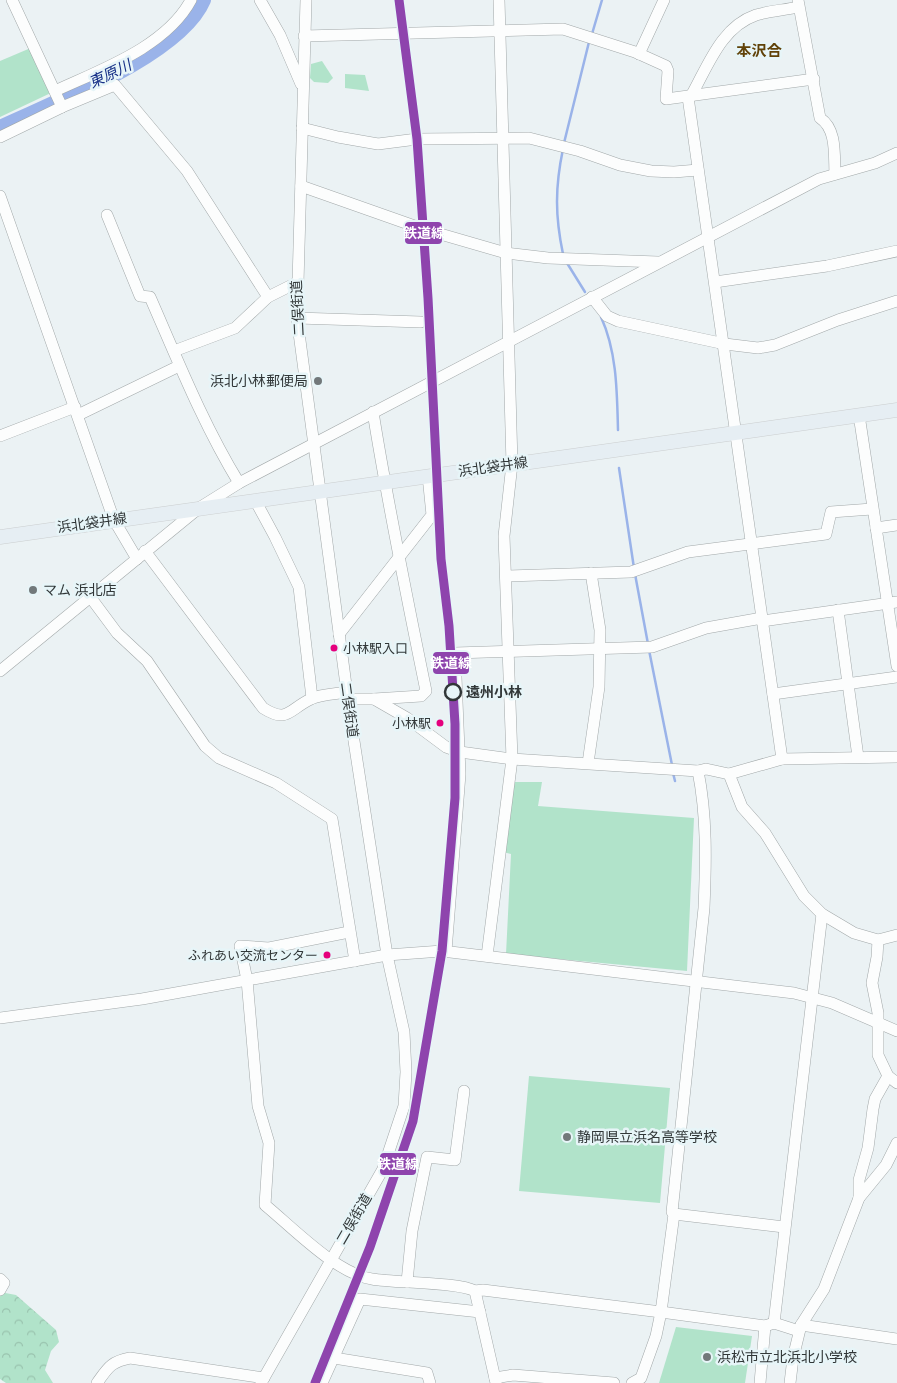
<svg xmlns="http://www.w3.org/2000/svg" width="897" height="1383" font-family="'Times New Roman','Noto Sans JP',serif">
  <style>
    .grass { fill: #b1e3ca }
    .forest { fill: url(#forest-crowns) }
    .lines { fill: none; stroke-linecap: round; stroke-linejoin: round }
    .stream { stroke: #9ab3e9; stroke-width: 2.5 }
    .river { stroke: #9ab3e9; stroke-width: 16 }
    .minor-casing { stroke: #a2a8a9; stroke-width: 12 }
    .major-casing { stroke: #cbcecf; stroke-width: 15 }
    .minor { stroke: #fcfdfd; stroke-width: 11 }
    .major { stroke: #e6eef3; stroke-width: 14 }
    .rail-1-casing { stroke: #e7f5f8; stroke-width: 12 }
    .rail-1 { stroke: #8e44ad; stroke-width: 9 }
    .poi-dot { fill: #72787a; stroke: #e7f5f8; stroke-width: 2 }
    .bus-dot { fill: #e5007d; stroke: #e7f5f8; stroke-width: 2 }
    .stop-dot { fill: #e7f5f8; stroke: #313738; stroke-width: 2.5 }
    .labels { text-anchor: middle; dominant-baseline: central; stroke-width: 5; stroke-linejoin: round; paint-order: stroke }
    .bus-label { font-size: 13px; fill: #313738; stroke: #e7f5f8; text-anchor: end }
    .street-label { font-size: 14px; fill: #313738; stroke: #e7f5f8 }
    .poi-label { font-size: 14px; fill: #313738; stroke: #e7f5f8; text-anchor: start }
    .stop-label { font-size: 14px; font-weight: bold; fill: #313738; stroke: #e7f5f8; text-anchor: start }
    .neighbourhood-label { font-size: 15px; font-weight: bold; fill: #604208; stroke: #e7f5f8 }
    .water-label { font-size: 15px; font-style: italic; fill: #173087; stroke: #e7f5f8 }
    .line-badge { stroke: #e7f5f8; stroke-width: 2 }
    .badge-label { font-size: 14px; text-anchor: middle; font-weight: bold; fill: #fff }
  </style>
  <defs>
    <pattern id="forest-crowns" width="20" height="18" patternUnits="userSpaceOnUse" patternTransform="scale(1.25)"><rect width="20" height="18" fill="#b1e3ca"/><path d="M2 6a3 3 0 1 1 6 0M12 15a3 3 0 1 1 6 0" fill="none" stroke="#99c3ae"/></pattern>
  </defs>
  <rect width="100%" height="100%" fill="#ebf2f4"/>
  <g class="grass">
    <polygon points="33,47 55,91 0,117 0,61"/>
    <polygon points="322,61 333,78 328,83 314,82 310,78 311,64"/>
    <polygon points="345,74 365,75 369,91 345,88"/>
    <polygon points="511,782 542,782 538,806 694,818 687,971 506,954 511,854 503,852"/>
    <polygon points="529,1076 670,1088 660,1203 519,1191"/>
    <polygon points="676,1327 752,1336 745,1383 659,1383"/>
  </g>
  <polygon class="forest" points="0,1292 16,1295 56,1330 59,1342 51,1351 45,1370 53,1383 6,1383 0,1379"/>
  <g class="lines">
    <g class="stream">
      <polyline points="592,34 602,0"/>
      <polyline points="564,143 589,42"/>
      <path d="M563,254C555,216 555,187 563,149"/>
      <polyline points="567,263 585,292"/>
      <path d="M601,317C617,352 617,392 618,430"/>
      <polyline points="619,468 634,568"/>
      <polyline points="635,574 648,644"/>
      <polyline points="649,650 672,765"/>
      <polyline points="673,773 675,781"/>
    </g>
    <path class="river" d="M0,128C53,103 180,55 203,0"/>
    <defs>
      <g id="minor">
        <polyline points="12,0 62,107"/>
        <polyline points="260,0 280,35 301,84"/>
        <path d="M798,0L820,118C837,129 834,155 835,174"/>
        <polyline points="304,36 563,29 635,52 666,66 668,71 666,99 814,79"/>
        <polyline points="639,54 664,0"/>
        <path d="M55,91C100,70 166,47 191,0"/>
        <path d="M691,96C708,66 721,27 756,15C769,11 785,10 798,7"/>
        <polyline points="688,97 782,759"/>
        <polyline points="302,128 338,137 378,144 417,139 529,138 580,151 620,165 651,171 674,172 698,170"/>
        <polyline points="0,137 62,107 115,85 187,171 268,297"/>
        <polyline points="301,186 423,229 506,253 548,258 658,262"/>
        <polyline points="0,196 114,520 137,559"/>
        <path d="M107,215L140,296L150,297C178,361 203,424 239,483"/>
        <polyline points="715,282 827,266 897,251"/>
        <polyline points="592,297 607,316 618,321 725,344 758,348 775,345 838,320 897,301"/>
        <polyline points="297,318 421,322"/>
        <polyline points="174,351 235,328 268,297 296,283"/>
        <path d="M373,412C388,506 407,598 426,691L421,696L374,699"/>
        <polyline points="78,415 179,366"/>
        <polyline points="859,415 897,666"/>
        <polyline points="0,436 75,407"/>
        <polyline points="255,500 275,537 299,587 312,698"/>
        <polyline points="876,528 897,525"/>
        <path d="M145,551L263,708C288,724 289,709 311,699C321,694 336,694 347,692"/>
        <polyline points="506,576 631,572 688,552 826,534 831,512 872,509"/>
        <polyline points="91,598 117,633 147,661 205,746 219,758 276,783 332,819 355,961"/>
        <polyline points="838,610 858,757"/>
        <polyline points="762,621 897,602"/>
        <polyline points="339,634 432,515 428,476"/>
        <polyline points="0,671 199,508 239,483 819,179 875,163 897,153"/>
        <polyline points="773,694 897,677"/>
        <path d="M348,699H374L407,718L446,747L460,752L512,759L698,771C707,816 706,862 704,908L672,1212L674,1214L661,1312L483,1290L475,1291C459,1282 394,1283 372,1279C337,1274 293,1228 265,1205L269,1143L258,1106L247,980L240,946L269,948L349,932"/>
        <polyline points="588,763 599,687 600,630 591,573"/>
        <polyline points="698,771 706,769 729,774 782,759 897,757"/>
        <polyline points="729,774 742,807 765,833 804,896 822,914 854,933 878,940 897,935"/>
        <polyline points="878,940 877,957 872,983 878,1013 878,1055 888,1076 897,1083"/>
        <polyline points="446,951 460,774 455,653 652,647 706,628 762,618"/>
        <polyline points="487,956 512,759 504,536 512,464 499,0"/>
        <polyline points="0,1018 142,999 387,955 442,951 794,993 832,1003 897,1031"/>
        <polyline points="859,1198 859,1180 868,1148 873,1109 875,1099 888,1076"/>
        <polyline points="674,1214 784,1227"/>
        <polyline points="0,1279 4,1283 0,1290"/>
        <polyline points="407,1282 412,1231 427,1157 455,1160 464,1091"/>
        <polyline points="475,1291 496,1383"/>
        <polyline points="774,1323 822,914"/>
        <polyline points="801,1325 897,1339"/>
        <polyline points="334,1358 427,1373 430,1383"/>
        <polyline points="495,1378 513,1375 614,1383"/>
        <path d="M97,1383C108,1368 110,1362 130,1358L264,1378"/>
        <polyline points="261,1383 383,1169 404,1106 406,1072 404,1032 387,955 350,715 297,318 306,0"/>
        <polyline points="322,1383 360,1299 480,1312"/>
        <polyline points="632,1383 641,1378 656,1336 661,1312 765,1326 774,1323 799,1331"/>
        <polyline points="760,1383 765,1326"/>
        <polyline points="790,1383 793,1358 801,1325 824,1289 859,1198 886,1165 897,1143"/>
      </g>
      <polyline id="major" points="0,537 897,410"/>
    </defs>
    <use href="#minor" class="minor-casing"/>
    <use href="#major" class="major-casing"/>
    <use href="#minor" class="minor"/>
    <use href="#major" class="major"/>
    <defs>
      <polyline id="rail-1" points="315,1383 370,1247 413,1121 442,951 455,798 455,724 449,626 441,559 428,298 417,139 399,0"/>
    </defs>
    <use href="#rail-1" class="rail-1-casing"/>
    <use href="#rail-1" class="rail-1"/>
  </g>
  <g class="poi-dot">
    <circle cx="318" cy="381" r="5"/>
    <circle cx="33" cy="590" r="5"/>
    <circle cx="567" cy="1137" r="5"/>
    <circle cx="707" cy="1357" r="5"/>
  </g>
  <g class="bus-dot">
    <circle cx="334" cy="648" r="4.5"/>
    <circle cx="440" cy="723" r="4.5"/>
    <circle cx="327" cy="955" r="4.5"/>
  </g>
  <circle class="stop-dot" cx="453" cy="692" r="8"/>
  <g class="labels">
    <g class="bus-label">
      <text x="343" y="648" text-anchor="start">小林駅入口</text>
      <text x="431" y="723">小林駅</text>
      <text x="318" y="955">ふれあい交流センター</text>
    </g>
    <g class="street-label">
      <text transform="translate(298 308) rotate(-93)">二俣街道</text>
      <text transform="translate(493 467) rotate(-8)">浜北袋井線</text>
      <text transform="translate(92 523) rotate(-8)">浜北袋井線</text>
      <text transform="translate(349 710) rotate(82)">二俣街道</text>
      <text transform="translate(354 1219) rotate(-60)">二俣街道</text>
    </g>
    <g class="poi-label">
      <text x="308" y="381" text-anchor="end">浜北小林郵便局</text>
      <text x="43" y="590">マム 浜北店</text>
      <text x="577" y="1137">静岡県立浜名高等学校</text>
      <text x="717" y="1357">浜松市立北浜北小学校</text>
    </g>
    <g class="stop-label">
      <text x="466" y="692">遠州小林</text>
    </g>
    <g class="neighbourhood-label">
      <text x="759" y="51">本沢合</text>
    </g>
    <g class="water-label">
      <text transform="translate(110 74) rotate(-26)">東原川</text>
    </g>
  </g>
  <g class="line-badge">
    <rect x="404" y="221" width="39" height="24" rx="5" fill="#8e44ad"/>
    <rect x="432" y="651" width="38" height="24" rx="5" fill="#8e44ad"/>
    <rect x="379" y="1152" width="38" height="24" rx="5" fill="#8e44ad"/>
  </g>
  <g class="badge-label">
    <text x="424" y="238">鉄道線</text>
    <text x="451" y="668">鉄道線</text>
    <text x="398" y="1169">鉄道線</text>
  </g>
</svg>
